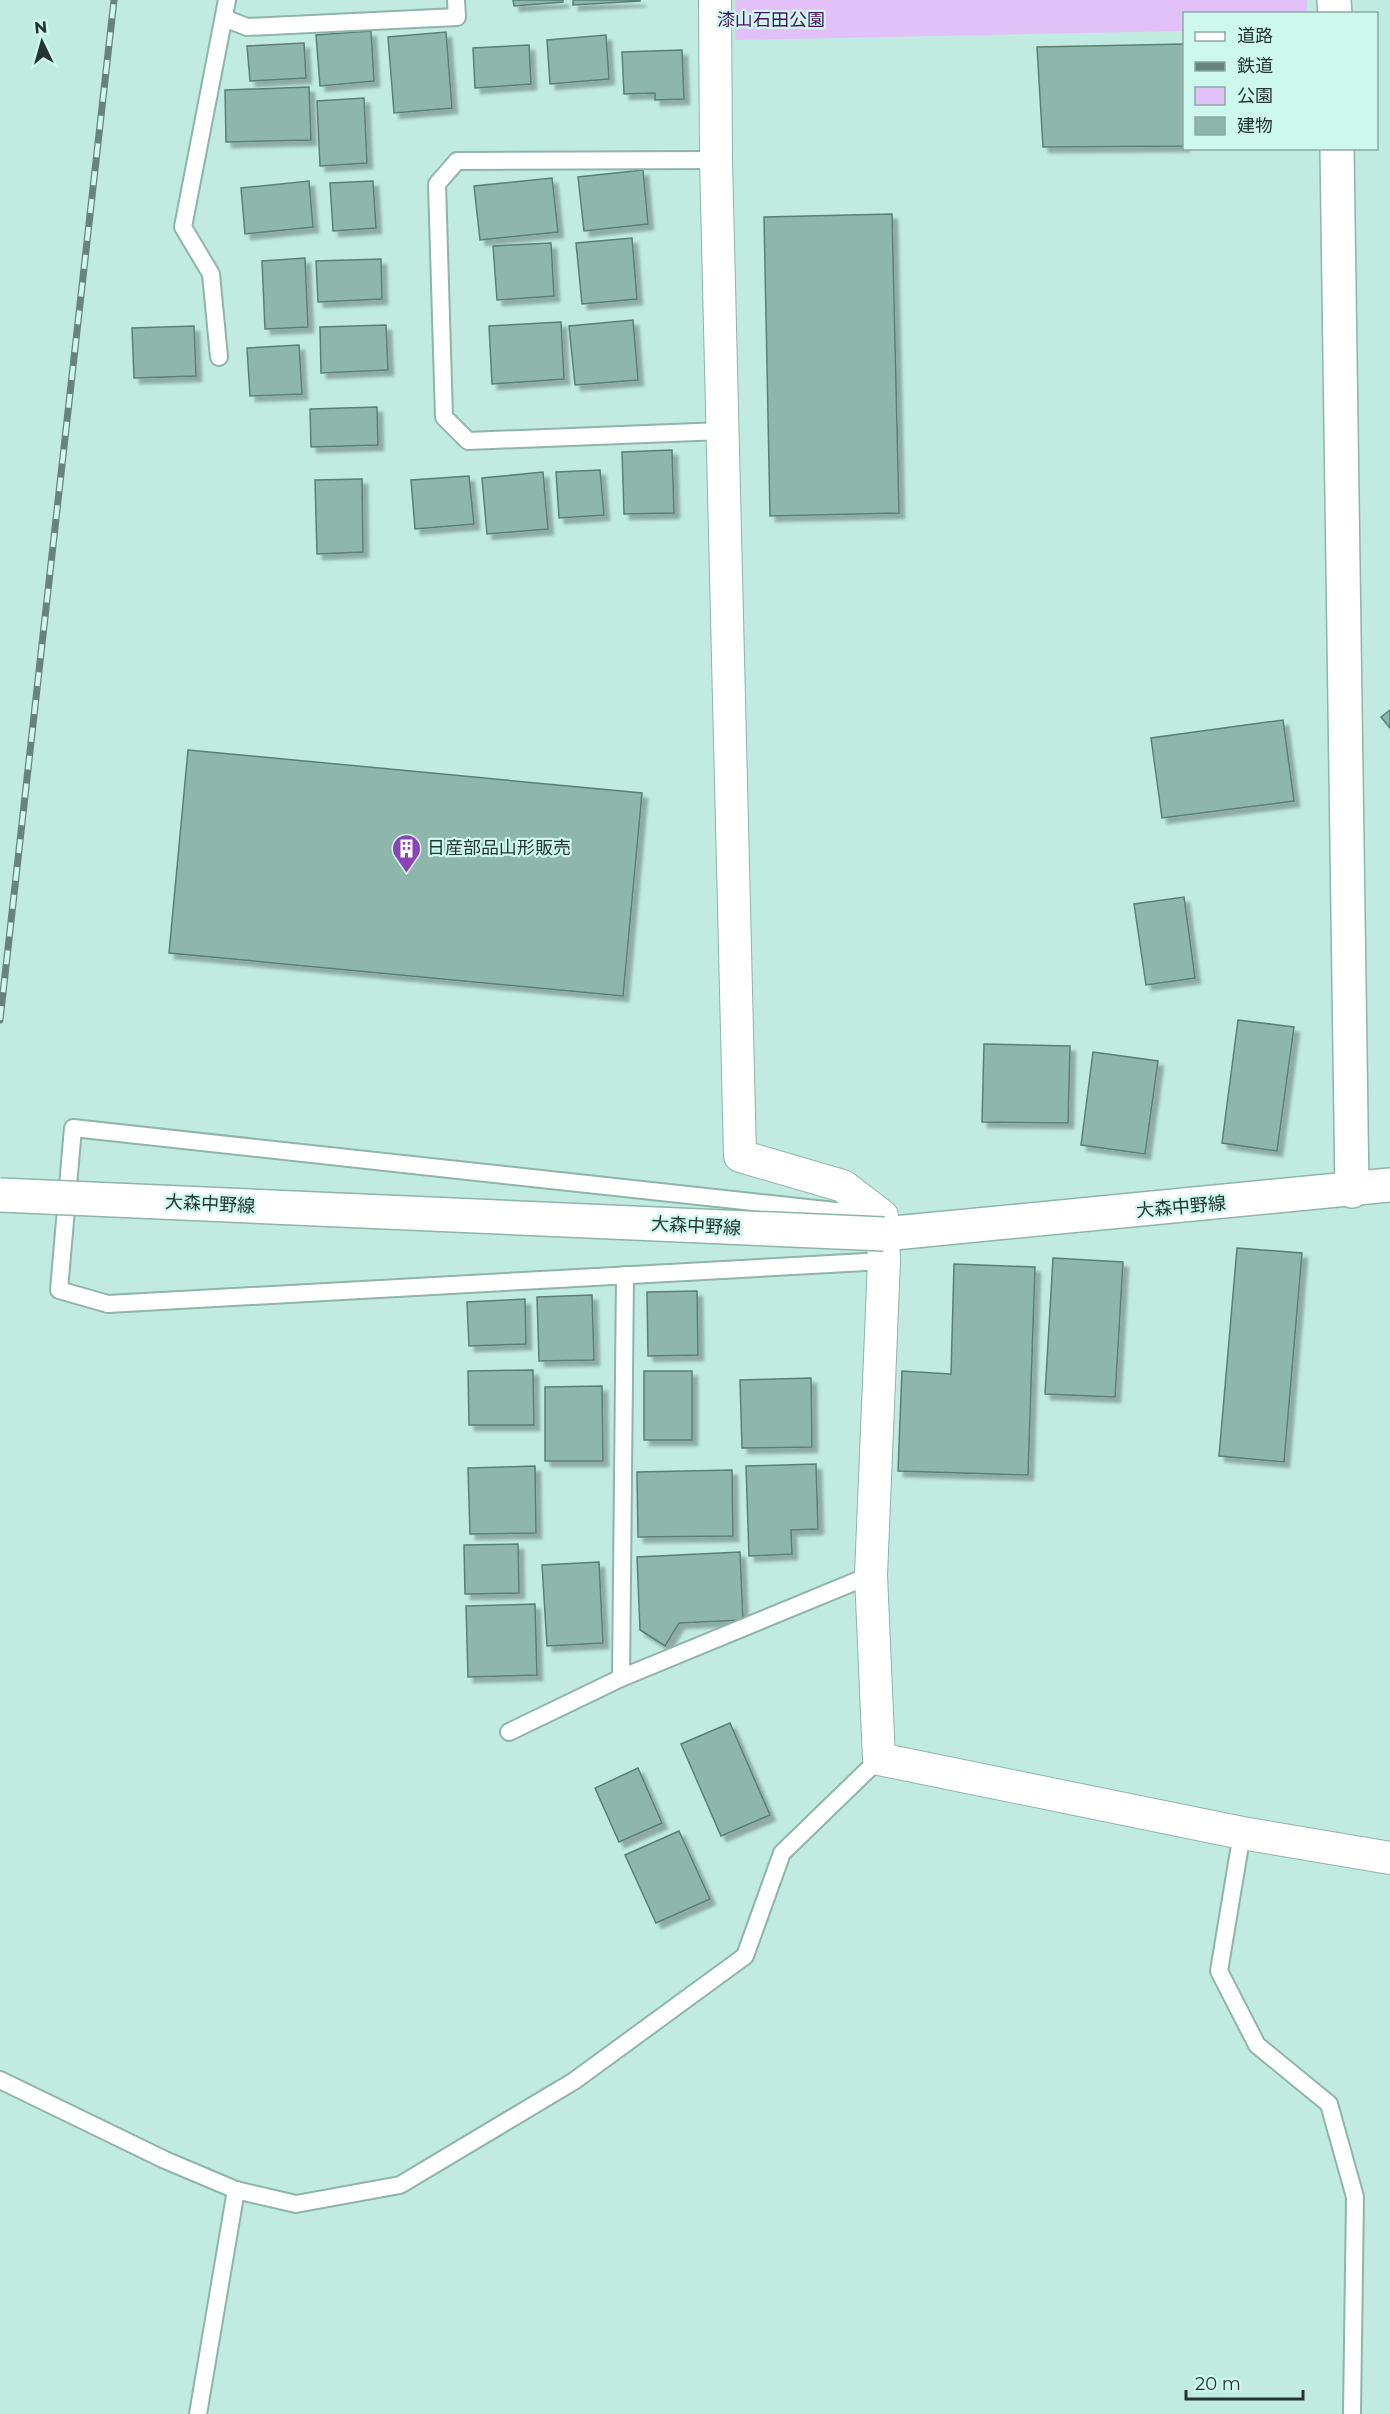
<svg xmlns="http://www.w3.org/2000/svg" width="1390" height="2414" font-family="Montserrat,'Noto Sans JP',sans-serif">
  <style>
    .green { fill: #e1c1f8 }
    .building { fill: #8eb6ab; stroke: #5a8076; stroke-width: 1.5; filter: url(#shadow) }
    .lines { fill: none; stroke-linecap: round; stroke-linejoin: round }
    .service-casing { stroke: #8db5aa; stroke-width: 20 }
    .minor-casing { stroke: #8db5aa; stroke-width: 34 }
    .tertiary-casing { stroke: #8db5aa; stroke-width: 36 }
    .secondary-casing { stroke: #8db5aa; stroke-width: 36 }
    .service { stroke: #fff; stroke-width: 16 }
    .minor { stroke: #fff; stroke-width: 32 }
    .tertiary { stroke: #fff; stroke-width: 33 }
    .secondary { stroke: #fff; stroke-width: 33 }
    .rail-casing { stroke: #68837c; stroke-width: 7 }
    .rail { stroke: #cef8ed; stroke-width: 4.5; stroke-dasharray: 14; stroke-linecap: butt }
    .secondary-bridge-casing { stroke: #8db5aa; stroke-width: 36; stroke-linecap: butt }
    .secondary-bridge { stroke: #fff; stroke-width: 33 }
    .labels { text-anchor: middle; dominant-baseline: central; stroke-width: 4.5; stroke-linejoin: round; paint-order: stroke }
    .park-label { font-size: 18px; fill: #461161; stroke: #cef8ed }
    .poi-label { font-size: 18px; fill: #243430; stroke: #cef8ed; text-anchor: start }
    .street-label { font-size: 18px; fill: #243430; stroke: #cef8ed }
  </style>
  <defs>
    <filter id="shadow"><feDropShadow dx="5.5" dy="5.5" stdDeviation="1.5" flood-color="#0004"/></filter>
  </defs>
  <rect width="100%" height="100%" fill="#c1ebe0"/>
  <polygon class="green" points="735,0 1307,0 1307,13 1184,14 1184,31 735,40"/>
  <g class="building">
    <polygon points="513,0 563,0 563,2 514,6"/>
    <polygon points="573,0 640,0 640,1 573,5"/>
    <polygon points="371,31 374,81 320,86 316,35"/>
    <polygon points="446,32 452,108 394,113 388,37"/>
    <polygon points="606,35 609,79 550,84 547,40"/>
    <polygon points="304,43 306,78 250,81 247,46"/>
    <polygon points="1184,44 1184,146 1043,147 1037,47"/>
    <polygon points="529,45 531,84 475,88 473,48"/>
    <polygon points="682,50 684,99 655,100 655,93 624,94 622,52"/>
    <polygon points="309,87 311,140 226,142 225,90"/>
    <polygon points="364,98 367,163 320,166 317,101"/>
    <polygon points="643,170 648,224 584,231 578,177"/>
    <polygon points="552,178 558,232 480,240 474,186"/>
    <polygon points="309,181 313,227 245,234 241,188"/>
    <polygon points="373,181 376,228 333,231 330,183"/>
    <polygon points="892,214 899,513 770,516 764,217"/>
    <polygon points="632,238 637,299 582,304 576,243"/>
    <polygon points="551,243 554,296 497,300 493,246"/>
    <polygon points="305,258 308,327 265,329 262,261"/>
    <polygon points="381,259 382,299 318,302 316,261"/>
    <polygon points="633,320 638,380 575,385 569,326"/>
    <polygon points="561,322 564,379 492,384 489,326"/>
    <polygon points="386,325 388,370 321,373 320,327"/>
    <polygon points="194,326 196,376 134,378 132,328"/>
    <polygon points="299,345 302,394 250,396 247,348"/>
    <polygon points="377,407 378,445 311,447 310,409"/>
    <polygon points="672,450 674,513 624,514 622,452"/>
    <polygon points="600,470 604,515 559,518 556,472"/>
    <polygon points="543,472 548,529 487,534 482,478"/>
    <polygon points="469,476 474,524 415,529 411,480"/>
    <polygon points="362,479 363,552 317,554 315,480"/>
    <polygon points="1390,710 1390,728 1381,717"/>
    <polygon points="1283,720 1294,801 1162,818 1151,738"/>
    <polygon points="188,750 642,793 623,996 169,953"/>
    <polygon points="1184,897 1195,978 1146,985 1134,904"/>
    <polygon points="1238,1020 1294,1027 1277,1151 1222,1143"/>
    <polygon points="984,1044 1070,1046 1068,1123 982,1122"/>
    <polygon points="1093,1052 1158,1061 1145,1154 1081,1145"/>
    <polygon points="1237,1248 1302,1253 1284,1462 1219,1456"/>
    <polygon points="1053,1258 1123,1262 1115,1397 1045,1394"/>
    <polygon points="954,1264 1035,1267 1028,1475 898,1471 902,1371 951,1374"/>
    <polygon points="697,1291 698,1355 648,1356 647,1292"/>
    <polygon points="592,1295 594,1360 539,1361 537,1297"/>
    <polygon points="525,1299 526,1344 469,1346 467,1302"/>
    <polygon points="533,1370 534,1425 469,1425 468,1371"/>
    <rect x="644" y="1371" width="48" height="69"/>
    <polygon points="811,1378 812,1447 742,1448 740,1380"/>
    <polygon points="602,1386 603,1461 545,1461 545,1387"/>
    <polygon points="816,1464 818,1529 791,1530 792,1554 749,1556 746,1466"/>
    <polygon points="535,1466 536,1533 470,1534 468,1468"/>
    <polygon points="732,1470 733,1536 638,1537 637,1472"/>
    <polygon points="518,1544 519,1593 465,1594 464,1545"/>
    <polygon points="740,1552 743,1620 679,1623 665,1646 640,1630 637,1557"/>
    <polygon points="599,1562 603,1643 547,1646 542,1565"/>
    <polygon points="535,1604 537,1675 468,1677 466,1606"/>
    <polygon points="730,1723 770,1815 721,1836 681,1744"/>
    <polygon points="638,1768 662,1823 619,1842 595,1788"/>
    <polygon points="679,1831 710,1899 656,1923 625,1855"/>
  </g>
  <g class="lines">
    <defs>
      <g id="service">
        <polyline points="224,18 247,27 457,17 456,0"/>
        <polyline points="716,160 457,161 437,184 444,417 468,441 722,431"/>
        <polyline points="219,357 211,274 183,227 227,0"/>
        <polyline points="872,1215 73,1128 59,1290 108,1304 884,1261"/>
        <polyline points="621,1678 625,1275"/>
        <polyline points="509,1732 621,1678 871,1575"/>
        <polyline points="1242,1833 1219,1971 1257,2045 1329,2104 1355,2197 1352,2414"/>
        <polyline points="0,2080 165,2160 236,2190 296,2204 400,2185 574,2081 745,1956 782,1853 879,1759"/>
        <polyline points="198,2414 236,2190"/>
      </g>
      <polyline id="minor" points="715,0 716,160 740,1156 843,1186 882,1216 884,1261 871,1575 879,1759 1242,1833 1390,1858"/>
      <g id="tertiary">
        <polyline points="1334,0 1335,14"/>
        <polyline points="1337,148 1352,1191"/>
      </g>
      <polyline id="secondary" points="884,1234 1390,1185"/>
    </defs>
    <use href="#service" class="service-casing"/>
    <use href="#minor" class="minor-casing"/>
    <use href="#tertiary" class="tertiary-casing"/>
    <use href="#secondary" class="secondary-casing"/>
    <use href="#service" class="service"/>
    <use href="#minor" class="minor"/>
    <use href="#tertiary" class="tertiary"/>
    <use href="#secondary" class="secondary"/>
    <defs>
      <polyline id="rail" points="0,1020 114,0"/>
    </defs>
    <use href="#rail" class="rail-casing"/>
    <use href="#rail" class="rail"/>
    <defs>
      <polyline id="secondary-bridge" points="0,1195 884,1234"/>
    </defs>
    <use href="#secondary-bridge" class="secondary-bridge-casing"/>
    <use href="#secondary-bridge" class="secondary-bridge"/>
  </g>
  <defs>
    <symbol id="building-pin" viewBox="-11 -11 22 30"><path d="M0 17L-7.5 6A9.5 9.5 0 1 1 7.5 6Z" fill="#8b43b5" stroke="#cef8ed"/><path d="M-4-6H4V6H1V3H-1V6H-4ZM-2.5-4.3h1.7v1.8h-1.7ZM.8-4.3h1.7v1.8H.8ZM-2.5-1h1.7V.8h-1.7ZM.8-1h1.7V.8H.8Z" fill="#fff"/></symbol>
  </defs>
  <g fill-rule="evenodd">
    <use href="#building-pin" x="390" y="832" width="33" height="45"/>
  </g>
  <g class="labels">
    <g class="park-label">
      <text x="771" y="20">漆山石田公園</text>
    </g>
    <g class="poi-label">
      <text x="427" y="848">日産部品山形販売</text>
    </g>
    <g class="street-label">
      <text transform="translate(210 1204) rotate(3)">大森中野線</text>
      <text transform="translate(1181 1207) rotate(-5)">大森中野線</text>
      <text transform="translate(696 1226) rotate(3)">大森中野線</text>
    </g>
  </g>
  <rect x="1183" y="12" width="195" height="138" fill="#cef8ed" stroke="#8aaaa1" stroke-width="1.5"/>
  <rect x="1195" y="32" width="30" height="9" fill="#ffffff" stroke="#8aaaa1" stroke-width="1.5"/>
  <text x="1237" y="42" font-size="18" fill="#243430">道路</text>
  <rect x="1195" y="62" width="30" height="9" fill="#68837c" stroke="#8aaaa1" stroke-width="1.5"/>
  <text x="1237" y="72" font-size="18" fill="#243430">鉄道</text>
  <rect x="1195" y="87" width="30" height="18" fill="#e1c1f8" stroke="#8aaaa1" stroke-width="1.5"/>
  <text x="1237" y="102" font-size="18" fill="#243430">公園</text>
  <rect x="1195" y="117" width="30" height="18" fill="#8eb6ab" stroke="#8aaaa1" stroke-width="1.5"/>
  <text x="1237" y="132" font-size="18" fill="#243430">建物</text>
  <g transform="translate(42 42) rotate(355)" stroke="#cef8ed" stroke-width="4.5" paint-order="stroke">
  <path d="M0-4.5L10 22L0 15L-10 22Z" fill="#243430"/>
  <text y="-9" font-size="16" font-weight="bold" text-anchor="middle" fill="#243430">N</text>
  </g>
  <path d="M1186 2390v9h117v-9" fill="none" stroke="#243430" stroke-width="3"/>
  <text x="1195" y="2390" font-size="18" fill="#243430" stroke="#cef8ed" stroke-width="4.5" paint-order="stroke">20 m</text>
</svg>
